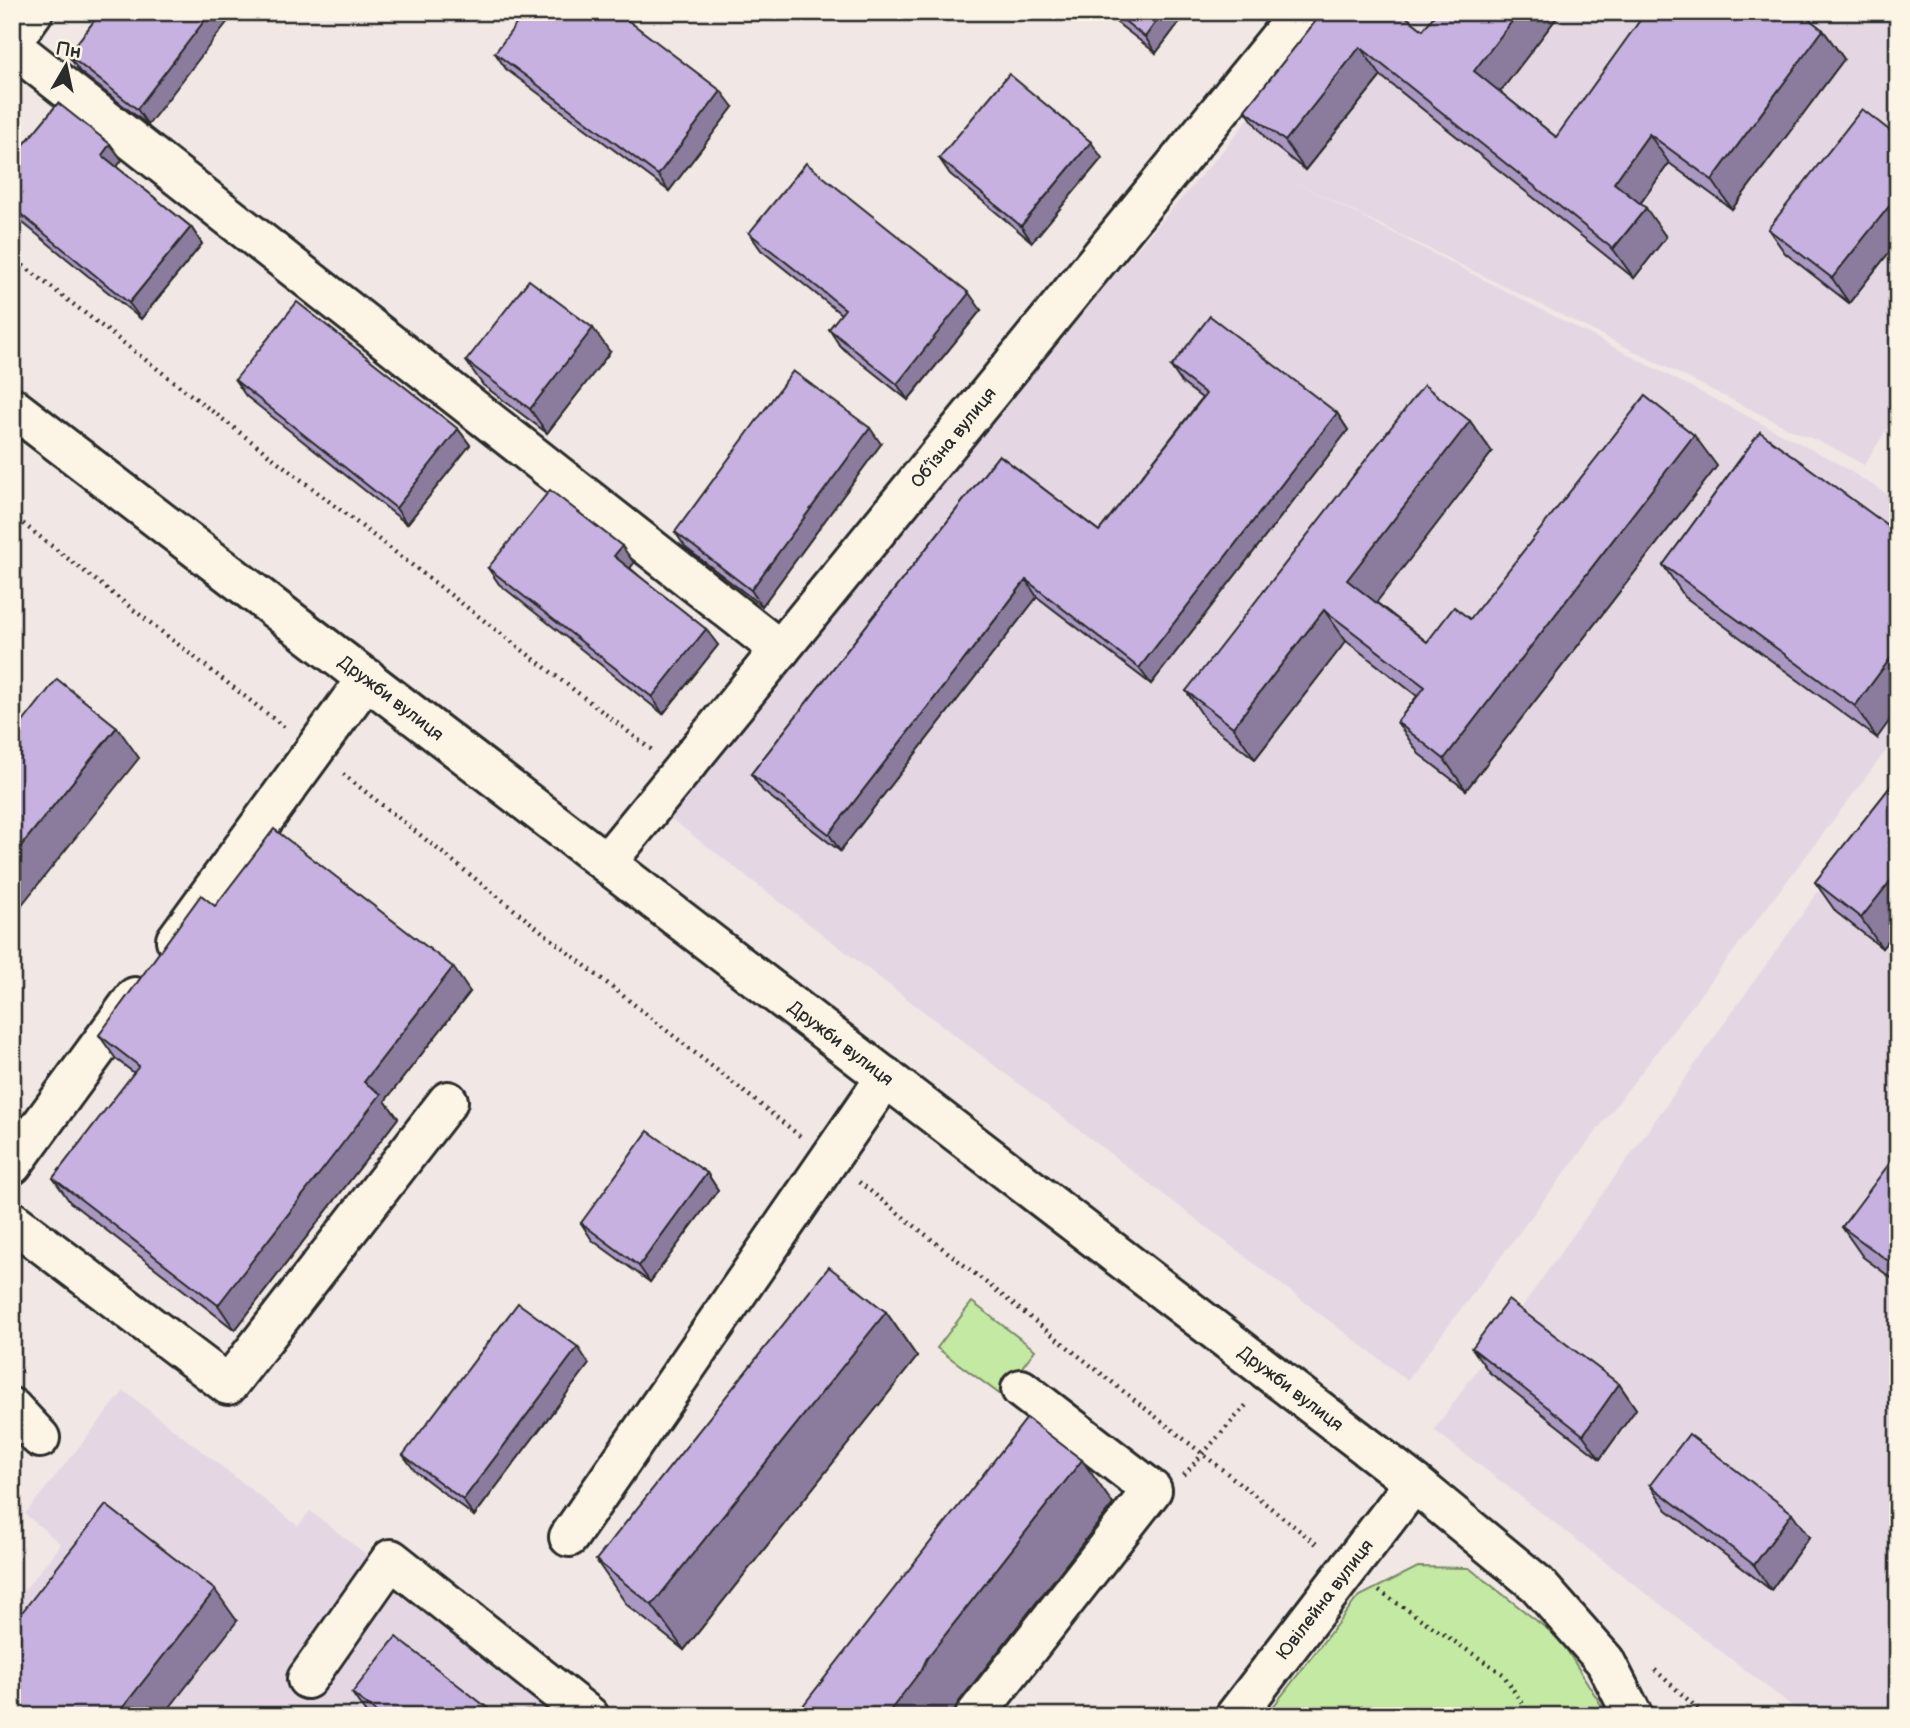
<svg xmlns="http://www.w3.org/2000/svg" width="1910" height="1728" font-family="'Balsamiq Sans',sans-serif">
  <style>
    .built { fill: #e4d7e3 }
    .green { fill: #c4e9a3; stroke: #788a67; stroke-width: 2 }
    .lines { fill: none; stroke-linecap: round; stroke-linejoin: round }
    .minor-casing { stroke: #2b2b2b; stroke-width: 44 }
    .path { stroke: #2b2b2b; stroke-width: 4.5; stroke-dasharray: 2 5; stroke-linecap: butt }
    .minor { stroke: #fcf5e5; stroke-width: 38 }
    .wall { fill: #aa98c2; stroke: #2b2b2b; stroke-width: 2 }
    .shaded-wall { fill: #8b7c9e; stroke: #2b2b2b; stroke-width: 2 }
    .building { fill: #c6b1e1; stroke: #2b2b2b; stroke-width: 2 }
    .labels { text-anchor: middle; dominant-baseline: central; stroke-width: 5; stroke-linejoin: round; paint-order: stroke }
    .street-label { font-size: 18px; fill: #2b2b2b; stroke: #fcf5e5 }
  </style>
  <rect width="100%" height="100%" fill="#f1e7e4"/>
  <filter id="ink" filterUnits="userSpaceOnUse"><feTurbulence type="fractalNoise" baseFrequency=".0143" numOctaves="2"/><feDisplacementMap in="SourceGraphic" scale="14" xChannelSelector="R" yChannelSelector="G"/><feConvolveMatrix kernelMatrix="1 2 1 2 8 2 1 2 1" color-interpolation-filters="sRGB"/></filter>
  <g filter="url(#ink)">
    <g class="built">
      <polygon points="1333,12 1898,12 1898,412 1864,465 1832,447 1794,431 1295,182 1832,460 1898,501 1898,735 1407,1380 653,805 1226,147"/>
      <polygon points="1898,780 1898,1716 1805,1716 1434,1430"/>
      <polygon points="124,1391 298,1526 310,1511 576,1716 12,1716 12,1606 61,1544 25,1514"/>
    </g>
    <g class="green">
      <polygon points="972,1302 1035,1350 1001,1395 937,1348"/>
      <polygon points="1418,1567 1469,1568 1560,1639 1608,1716 1266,1716 1358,1597"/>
    </g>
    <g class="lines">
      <defs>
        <g id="minor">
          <polyline points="12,41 33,12"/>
          <polyline points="12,46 780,650"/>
          <path id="s1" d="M12,407L1414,1483L1537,1584L1605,1661L1633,1716"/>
          <path id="s2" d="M607,862L1300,12"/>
          <polyline points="176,940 367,678"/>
          <polyline points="12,1165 135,997"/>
          <polyline points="12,1221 228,1385 448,1101"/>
          <polyline points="12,1408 40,1438"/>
          <polyline points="569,1537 886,1077"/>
          <polyline points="307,1679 391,1559 589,1716"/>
          <polyline points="975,1716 1152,1490 1021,1389"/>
          <path id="s3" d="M1235,1716L1414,1483"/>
        </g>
      </defs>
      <use href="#minor" class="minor-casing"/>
      <g class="path">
        <polyline points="12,257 652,750"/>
        <polyline points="12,515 284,727"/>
        <polyline points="343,774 800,1136"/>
        <polyline points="859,1182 1319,1546"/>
        <polyline points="1184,1475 1248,1403"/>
        <polyline points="1379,1591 1503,1674 1530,1716"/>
        <polyline points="1655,1670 1706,1716"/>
      </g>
      <use href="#minor" class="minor"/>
    </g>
    <g class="wall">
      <polygon points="101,12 148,125 80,72 68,55"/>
      <polygon points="1103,12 1187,12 1156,53"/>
      <polygon points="1323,12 1423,30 1437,12 1561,12 1500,92 1556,137 1823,30 1844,59 1732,209 1669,163 1640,204 1666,237 1634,278 1381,76 1305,170 1266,139 1245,110"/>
      <polygon points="495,53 733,107 669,191 506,69"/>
      <polygon points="1898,137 1898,241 1849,303 1785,253 1768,229"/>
      <polygon points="110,144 122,160 116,167 191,227 202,244 141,319 12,214 12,159"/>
      <polygon points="939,158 1102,158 1032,242 950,174"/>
      <polygon points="749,233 981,310 908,400 840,346 829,329 841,314 761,250"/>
      <polygon points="610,352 547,433 483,385 466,361"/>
      <polygon points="1171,367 1337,413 1348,430 1151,684 1037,597 840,851 763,791 751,774 999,455 1099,531 1202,398 1182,383"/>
      <polygon points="235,380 458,429 470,445 407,524 246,396"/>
      <polygon points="1470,421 1492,452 1376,602 1427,642 1470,619 1717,466 1466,790 1419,754 1397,722 1417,696 1346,641 1255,759 1208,723 1186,691"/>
      <polygon points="1760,432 1877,738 1685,597 1663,565"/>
      <polygon points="881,444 762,606 686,548 675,532"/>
      <polygon points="634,563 630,568 718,645 663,714 499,584 488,568"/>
      <polygon points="1898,777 1898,928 1882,948 1836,912 1815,882"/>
      <polygon points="215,906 470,992 385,1101 398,1118 235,1330 70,1202 53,1178 134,1073 116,1059 99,1035"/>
      <polygon points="1898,1157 1898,1283 1863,1257 1842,1227"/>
      <polygon points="707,1173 718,1190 650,1282 592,1240 581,1223"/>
      <polygon points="886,1312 917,1357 684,1650 627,1605 596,1560"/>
      <polygon points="1472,1348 1619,1384 1636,1409 1600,1459 1489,1372"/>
      <polygon points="589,1364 474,1516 415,1471 403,1455"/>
      <polygon points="1650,1485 1809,1537 1771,1590 1667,1510"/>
      <polygon points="352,1693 498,1716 368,1716"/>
    </g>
    <g class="shaded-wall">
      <polygon points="211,12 235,12 148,125 137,109"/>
      <polygon points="1163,12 1187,12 1156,53 1145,37"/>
      <polygon points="1519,12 1561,12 1494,100 1474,71"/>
      <polygon points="1823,30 1844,59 1732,209 1712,180"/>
      <polygon points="1360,47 1381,76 1305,170 1285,141"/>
      <polygon points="721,91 733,107 669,191 658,175"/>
      <polygon points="1649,134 1669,163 1634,212 1614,183"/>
      <polygon points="1091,142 1102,158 1032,242 1021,226"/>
      <polygon points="110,144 122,160 113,172 102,155"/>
      <polygon points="1898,195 1898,241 1849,303 1832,278"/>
      <polygon points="1646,208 1666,237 1634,278 1613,249"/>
      <polygon points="191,227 202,244 141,319 129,303"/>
      <polygon points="969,293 981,310 908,400 897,384"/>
      <polygon points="593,328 610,352 547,433 530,409"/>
      <polygon points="1337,413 1348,430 1151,684 1139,668"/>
      <polygon points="1470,421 1492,452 1369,612 1347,580"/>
      <polygon points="870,428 881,444 762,606 751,590"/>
      <polygon points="458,429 470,445 407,524 396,508"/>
      <polygon points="1694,435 1717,466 1466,790 1444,759"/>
      <polygon points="622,546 634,563 626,573 614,556"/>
      <polygon points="1026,580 1037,597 840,851 829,834"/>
      <polygon points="1324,610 1346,641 1255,759 1233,727"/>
      <polygon points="706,629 718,645 663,714 652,697"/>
      <polygon points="1898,648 1898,709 1877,738 1855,706"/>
      <polygon points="117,727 139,758 12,917 12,857"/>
      <polygon points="1892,879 1898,888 1898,928 1882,948 1861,918"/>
      <polygon points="453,967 470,992 385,1101 398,1118 235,1330 218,1305 364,1082"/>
      <polygon points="707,1173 718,1190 650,1282 639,1266"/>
      <polygon points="886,1312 917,1357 684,1650 652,1605"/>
      <polygon points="578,1347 589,1364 474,1516 463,1500"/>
      <polygon points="1619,1384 1636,1409 1600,1459 1583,1435"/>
      <polygon points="1082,1460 1113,1504 958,1703 953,1714 952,1716 886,1716 927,1658"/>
      <polygon points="1792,1513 1809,1537 1771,1590 1754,1565"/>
      <polygon points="215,1590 237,1621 163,1716 116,1716"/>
    </g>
    <g class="building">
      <polygon points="101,12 211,12 137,109 68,55"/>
      <polygon points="525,12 617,12 721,91 658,175 495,53"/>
      <polygon points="1113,12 1163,12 1145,37"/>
      <polygon points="1323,12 1400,12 1423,30 1437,12 1519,12 1474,71 1556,137 1646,12 1800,12 1823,30 1712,180 1649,134 1614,183 1646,208 1613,249 1360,47 1285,141 1245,110"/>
      <polygon points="1009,74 1091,142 1021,226 939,158"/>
      <polygon points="58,103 110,144 102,155 191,227 129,303 12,207 12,159"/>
      <polygon points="1862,109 1898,137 1898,195 1832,278 1768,229"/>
      <polygon points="806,163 969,293 897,384 829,329 845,309 749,233"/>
      <polygon points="529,280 593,328 530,409 466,361"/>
      <polygon points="297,302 458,429 396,508 235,380"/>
      <polygon points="1210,316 1337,413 1139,668 1026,580 829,834 751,774 999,455 1099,531 1206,394 1171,367"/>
      <polygon points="793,371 870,428 751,590 675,532"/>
      <polygon points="1424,385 1470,421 1347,580 1427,642 1454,607 1470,619 1645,396 1694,435 1444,759 1397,722 1425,687 1324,610 1233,727 1186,691"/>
      <polygon points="1760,432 1898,533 1898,648 1855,706 1663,565"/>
      <polygon points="550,490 622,546 614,556 706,629 652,697 488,568"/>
      <polygon points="57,679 117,727 12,857 12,736"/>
      <polygon points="1898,777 1898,884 1892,879 1861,918 1815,882"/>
      <polygon points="274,829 453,967 364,1082 381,1094 218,1305 53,1178 139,1066 99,1035 201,895 215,906"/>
      <polygon points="648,1131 707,1173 639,1266 581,1223"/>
      <polygon points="1895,1156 1898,1157 1898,1268 1842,1227"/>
      <polygon points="829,1267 886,1312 652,1605 596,1560"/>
      <polygon points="1508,1300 1619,1384 1583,1435 1472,1348"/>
      <polygon points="518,1303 578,1347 463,1500 403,1455"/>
      <polygon points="1027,1418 1082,1460 927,1658 922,1669 886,1716 795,1716"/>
      <polygon points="1689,1434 1792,1513 1754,1565 1650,1485"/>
      <polygon points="106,1505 215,1590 116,1716 12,1716 12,1625"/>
      <polygon points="396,1637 498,1716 381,1716 352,1693"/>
    </g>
  </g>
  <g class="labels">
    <g class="street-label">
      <text stroke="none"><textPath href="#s2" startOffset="548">Об’їзна вулиця</textPath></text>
      <text stroke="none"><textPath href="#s1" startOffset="478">Дружби вулиця</textPath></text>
      <text stroke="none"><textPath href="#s1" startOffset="1045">Дружби вулиця</textPath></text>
      <text stroke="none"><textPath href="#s1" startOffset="1612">Дружби вулиця</textPath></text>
      <text stroke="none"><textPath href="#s3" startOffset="147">Ювілейна вулиця</textPath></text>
    </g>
  </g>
  <rect width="1910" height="1728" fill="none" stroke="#fcf5e5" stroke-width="42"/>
  <rect x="21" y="21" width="1868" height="1686" fill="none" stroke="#2b2b2b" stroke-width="2.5" filter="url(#ink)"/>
  <g transform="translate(66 66) rotate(9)" stroke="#fcf5e5" stroke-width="5" paint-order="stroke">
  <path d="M0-5L12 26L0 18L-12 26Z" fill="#2b2b2b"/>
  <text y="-10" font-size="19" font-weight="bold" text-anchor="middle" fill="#2b2b2b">Пн</text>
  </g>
</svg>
